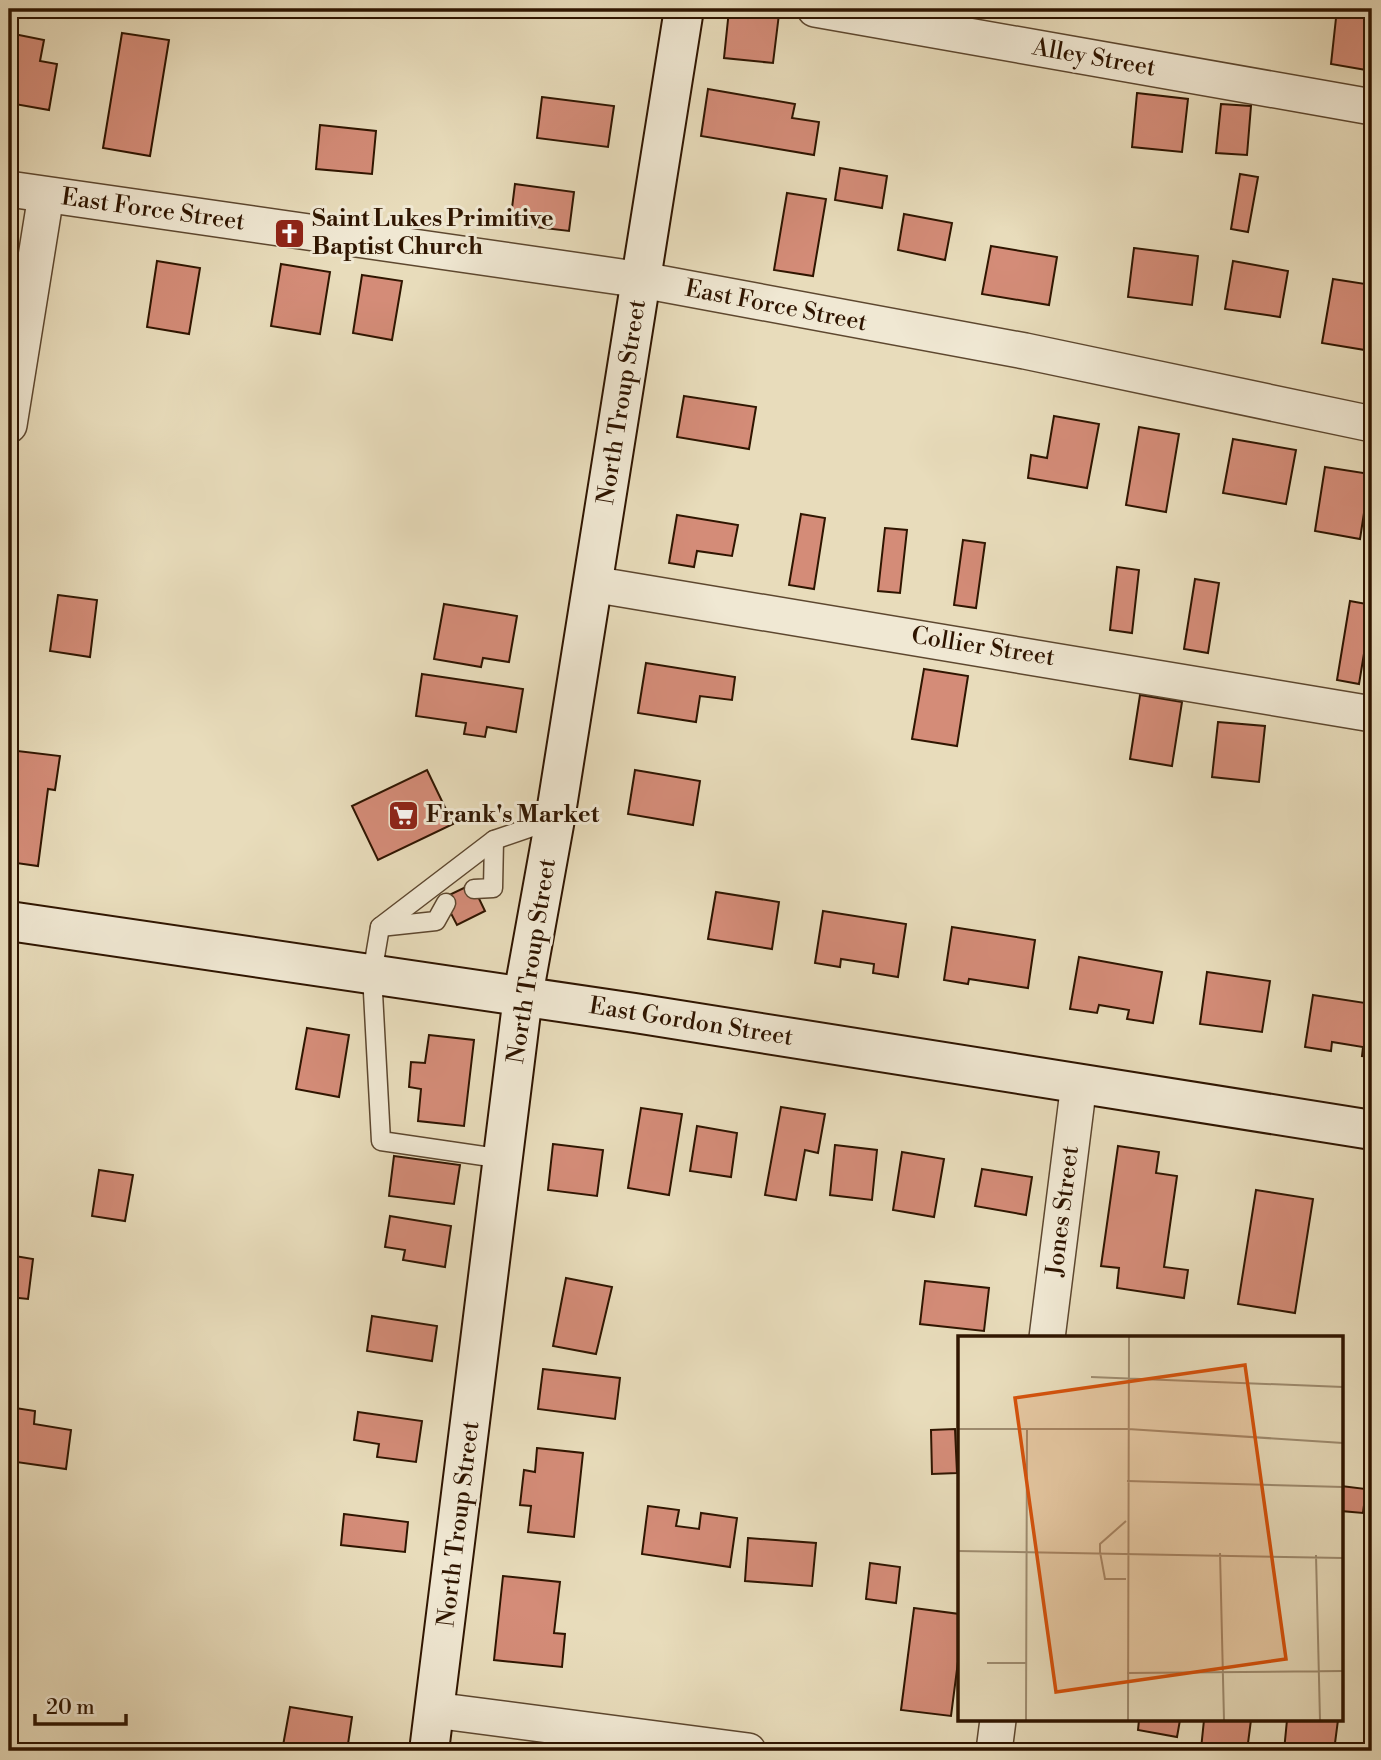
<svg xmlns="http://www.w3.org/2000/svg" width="1381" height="1760" font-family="'Libre Bodoni',serif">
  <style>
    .building { fill: #d48c78; stroke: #2f1500; stroke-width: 2 }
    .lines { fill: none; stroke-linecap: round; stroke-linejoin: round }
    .lane-casing { stroke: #5d472f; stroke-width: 21 }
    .street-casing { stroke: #5d472f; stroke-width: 38 }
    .secondary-casing { stroke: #2f1500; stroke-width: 42 }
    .lane { stroke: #f0e8d3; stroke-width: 18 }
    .street { stroke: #f0e8d3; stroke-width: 35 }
    .secondary { stroke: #f0e8d3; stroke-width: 38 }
    .labels { text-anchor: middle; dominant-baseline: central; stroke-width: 6; stroke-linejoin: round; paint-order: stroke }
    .street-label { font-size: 24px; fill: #2f1500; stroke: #f0e8d3 }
    .poi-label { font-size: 24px; font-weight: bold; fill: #2f1500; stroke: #f0e8d3; text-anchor: start }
    .inset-road { fill: none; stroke: #9e8c70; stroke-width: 2 }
    .view { fill: #d6520b; fill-opacity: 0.15; stroke: #d6520b; stroke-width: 3.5 }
    .inset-edge { fill: none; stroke: #2f1500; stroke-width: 3.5 }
  </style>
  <rect width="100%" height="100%" fill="#e8dcbb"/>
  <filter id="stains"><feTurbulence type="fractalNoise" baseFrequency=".00286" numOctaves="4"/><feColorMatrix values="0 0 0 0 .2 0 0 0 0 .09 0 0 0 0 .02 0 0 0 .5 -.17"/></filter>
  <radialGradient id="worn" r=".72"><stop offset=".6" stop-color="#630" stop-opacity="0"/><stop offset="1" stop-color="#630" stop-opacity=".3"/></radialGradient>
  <g class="building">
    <polygon points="1337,9 1372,9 1372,71 1331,64"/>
    <polygon points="729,10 779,14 773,63 724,58"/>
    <polygon points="9,33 44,40 40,61 57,64 49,110 9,103"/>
    <polygon points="122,33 169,40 150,156 103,148"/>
    <polygon points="708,89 795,104 792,118 819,122 814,155 701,136"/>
    <polygon points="1137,93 1188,99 1182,152 1132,147"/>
    <polygon points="542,97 614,106 608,147 537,138"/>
    <polygon points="1221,104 1251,106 1247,155 1216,153"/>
    <polygon points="320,125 376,131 372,174 316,169"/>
    <polygon points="840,168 887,176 882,208 835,200"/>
    <polygon points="1240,174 1258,177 1248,232 1231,229"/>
    <polygon points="515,184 574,192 569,231 510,224"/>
    <polygon points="787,193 826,199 813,276 774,270"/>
    <polygon points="904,214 952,223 945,260 898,250"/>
    <polygon points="991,246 1057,257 1049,305 982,294"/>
    <polygon points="1134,248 1198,256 1192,305 1128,297"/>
    <polygon points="157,261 200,268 189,334 147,327"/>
    <polygon points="1233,261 1288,271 1280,317 1225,309"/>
    <polygon points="281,264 330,272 320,334 271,326"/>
    <polygon points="362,275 402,281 392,340 353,333"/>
    <polygon points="1333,279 1372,285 1372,307 1365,350 1322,343"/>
    <polygon points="684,396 756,407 749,449 677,437"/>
    <polygon points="1054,416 1099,424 1087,488 1028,478 1031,455 1047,458"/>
    <polygon points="1139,427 1179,434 1166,512 1126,505"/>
    <polygon points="1233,439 1296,450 1286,504 1223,493"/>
    <polygon points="1325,467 1370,474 1360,539 1315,531"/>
    <polygon points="801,514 825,518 814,589 789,585"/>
    <polygon points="677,515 738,525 732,556 697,551 694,567 669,563"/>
    <polygon points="885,528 907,530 900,593 878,591"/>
    <polygon points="963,540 985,543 976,608 954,605"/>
    <polygon points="1117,567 1139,570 1132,633 1110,630"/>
    <polygon points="1195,579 1219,583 1208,653 1184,649"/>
    <polygon points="58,595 97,600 90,657 50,651"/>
    <polygon points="1350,601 1372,605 1359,684 1337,680"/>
    <polygon points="444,604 517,616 509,662 483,658 481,667 434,659"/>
    <polygon points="646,663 735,677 732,700 700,696 696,722 638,713"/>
    <polygon points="924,669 968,676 957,746 912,739"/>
    <polygon points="422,674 523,689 516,732 487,727 485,737 464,734 466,723 416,716"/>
    <polygon points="1140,695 1182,702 1172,766 1130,759"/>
    <polygon points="1218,722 1265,726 1259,782 1212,777"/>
    <polygon points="9,750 60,756 55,790 48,789 38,866 9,862"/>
    <polygon points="427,770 453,824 378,860 352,806"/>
    <polygon points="635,770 700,781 693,825 628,814"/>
    <polygon points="472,884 485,911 457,925 443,898"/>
    <polygon points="716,892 779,902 772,949 708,939"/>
    <polygon points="823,911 906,924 898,977 873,973 874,964 841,959 840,967 815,963"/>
    <polygon points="952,927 1035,940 1028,988 969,979 968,984 944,980"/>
    <polygon points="1079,957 1162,972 1153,1023 1127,1019 1129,1010 1099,1005 1097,1013 1070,1009"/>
    <polygon points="1207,972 1270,981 1262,1032 1200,1024"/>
    <polygon points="1313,995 1372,1004 1372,1057 1362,1056 1363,1047 1332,1042 1331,1051 1305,1047"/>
    <polygon points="307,1028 349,1035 339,1097 296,1089"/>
    <polygon points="429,1035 474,1040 464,1126 418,1121 421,1089 409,1087 411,1062 425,1063"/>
    <polygon points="781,1107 825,1114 818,1153 805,1150 796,1200 765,1195"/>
    <polygon points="641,1108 682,1114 669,1195 628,1188"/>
    <polygon points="697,1126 737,1133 731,1177 690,1171"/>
    <polygon points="553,1144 603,1150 597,1196 548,1190"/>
    <polygon points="835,1145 877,1150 872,1200 830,1195"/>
    <polygon points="1118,1146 1159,1152 1156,1173 1177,1176 1164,1267 1188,1270 1184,1298 1117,1288 1119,1268 1101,1266"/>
    <polygon points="902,1152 944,1159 934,1217 893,1210"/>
    <polygon points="394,1156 460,1165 454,1204 389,1196"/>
    <polygon points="982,1169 1032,1177 1026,1215 975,1206"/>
    <polygon points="99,1170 133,1175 125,1221 92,1216"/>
    <polygon points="1256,1190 1313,1199 1295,1313 1238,1304"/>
    <polygon points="390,1216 451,1226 445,1267 403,1260 405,1250 385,1247"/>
    <polygon points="9,1255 33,1259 28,1299 9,1297"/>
    <polygon points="566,1278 612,1287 596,1354 553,1346"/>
    <polygon points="925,1281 989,1288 984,1331 920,1324"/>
    <polygon points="372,1316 437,1326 432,1361 367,1351"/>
    <polygon points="543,1369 620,1378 615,1419 538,1409"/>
    <polygon points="9,1407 35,1411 34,1424 71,1430 66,1469 9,1461"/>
    <polygon points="358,1412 422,1421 416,1462 377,1457 379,1444 354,1440"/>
    <polygon points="955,1429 957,1473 932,1474 931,1430"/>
    <polygon points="537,1448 583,1453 574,1537 528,1532 531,1506 520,1505 524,1470 535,1472"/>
    <polygon points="1341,1486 1366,1489 1363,1513 1341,1511"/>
    <polygon points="648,1506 679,1510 676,1526 699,1529 701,1513 737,1518 730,1567 642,1554"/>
    <polygon points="344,1514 408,1522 405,1552 341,1545"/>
    <polygon points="748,1538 816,1543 812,1586 745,1581"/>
    <polygon points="870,1563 900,1567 896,1603 866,1599"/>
    <polygon points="503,1576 560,1582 554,1633 565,1634 562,1667 494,1660"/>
    <polygon points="914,1608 959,1614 959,1654 951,1716 901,1710"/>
    <polygon points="290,1707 352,1717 347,1751 282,1751"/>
    <polygon points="1139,1720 1180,1720 1177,1737 1138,1730"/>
    <polygon points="1204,1720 1251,1720 1247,1751 1201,1749"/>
    <polygon points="1287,1720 1338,1720 1334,1751 1284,1751"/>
  </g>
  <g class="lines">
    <defs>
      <g id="lane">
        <polyline points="474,889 493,888 494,840"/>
        <polyline points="380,927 436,921 446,903"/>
        <polyline points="504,1159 381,1141 372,974 380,927 494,840 555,819"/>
      </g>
      <g id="street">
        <polyline points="815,9 1372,107"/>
        <polyline points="9,189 642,280 1025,351 1372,424"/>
        <polyline points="9,425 46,195"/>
        <polyline points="592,584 1372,714"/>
        <polyline points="1047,1338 1079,1083"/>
        <polyline points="434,1710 748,1751"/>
        <polyline points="994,1751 998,1720"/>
      </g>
      <g id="secondary">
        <polyline points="9,921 635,1013 1372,1130"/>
        <polyline points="429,1751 523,996 555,819 684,9"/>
      </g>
    </defs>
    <use href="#lane" class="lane-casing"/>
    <use href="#street" class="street-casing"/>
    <use href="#secondary" class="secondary-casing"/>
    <use href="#lane" class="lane"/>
    <use href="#street" class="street"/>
    <use href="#secondary" class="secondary"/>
  </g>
  <defs>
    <symbol id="church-square" viewBox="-11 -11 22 22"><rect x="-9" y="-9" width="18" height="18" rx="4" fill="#8f2418" stroke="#f0e8d3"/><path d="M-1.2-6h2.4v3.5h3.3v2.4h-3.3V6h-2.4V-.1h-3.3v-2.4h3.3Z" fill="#fff"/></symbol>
    <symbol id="supermarket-square" viewBox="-11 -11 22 22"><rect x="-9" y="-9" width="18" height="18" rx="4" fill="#8f2418" stroke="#f0e8d3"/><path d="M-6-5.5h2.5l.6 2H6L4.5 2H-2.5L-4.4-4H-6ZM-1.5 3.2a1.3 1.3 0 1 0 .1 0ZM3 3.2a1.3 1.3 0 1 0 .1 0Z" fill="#fff"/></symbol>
  </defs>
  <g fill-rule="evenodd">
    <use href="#church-square" x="272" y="216" width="35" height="35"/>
    <use href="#supermarket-square" x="386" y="798" width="35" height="35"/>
  </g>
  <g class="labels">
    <g class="street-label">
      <text transform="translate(1094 58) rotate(10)">Alley Street</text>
      <text transform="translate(153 210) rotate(8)">East Force Street</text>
      <text transform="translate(776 306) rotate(11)">East Force Street</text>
      <text transform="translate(622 402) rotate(-81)">North Troup Street</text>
      <text transform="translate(983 647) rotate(9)">Collier Street</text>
      <text transform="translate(532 961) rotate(-81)">North Troup Street</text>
      <text transform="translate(691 1022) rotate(9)">East Gordon Street</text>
      <text transform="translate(1063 1211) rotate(-83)">Jones Street</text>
      <text transform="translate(459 1524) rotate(-83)">North Troup Street</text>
    </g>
    <g class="poi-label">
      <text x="312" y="219">Saint Lukes Primitive<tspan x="312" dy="28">Baptist Church</tspan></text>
      <text x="426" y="815">Frank's Market</text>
    </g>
  </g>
  <g transform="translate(958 1336)">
    <rect width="385" height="385" fill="#e8dcbb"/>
    <path class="inset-road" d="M133,41L385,51M0,93H170L385,107M169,145L385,151M0,215L385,222M262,217L266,384M358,219L362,384M168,243H147L142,216V208L168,185M29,327H68M169,337L385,335M68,384L69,93M170,384L171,1"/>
    <path class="view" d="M287,29L328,323L98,356L57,62Z"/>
    <rect width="385" height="385" class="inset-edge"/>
  </g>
  <rect width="1381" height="1760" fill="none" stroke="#e8dcbb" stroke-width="35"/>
  <rect x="10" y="10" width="1360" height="1739" fill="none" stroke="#2f1500" stroke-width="3.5"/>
  <rect x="18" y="18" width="1346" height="1725" fill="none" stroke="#2f1500" stroke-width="2"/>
  <path d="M35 1714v10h91v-10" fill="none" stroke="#2f1500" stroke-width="3.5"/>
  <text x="46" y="1714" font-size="21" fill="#2f1500" stroke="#f0e8d3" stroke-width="5" paint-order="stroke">20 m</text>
  <rect width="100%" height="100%" filter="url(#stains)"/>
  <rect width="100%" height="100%" fill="url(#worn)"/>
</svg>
